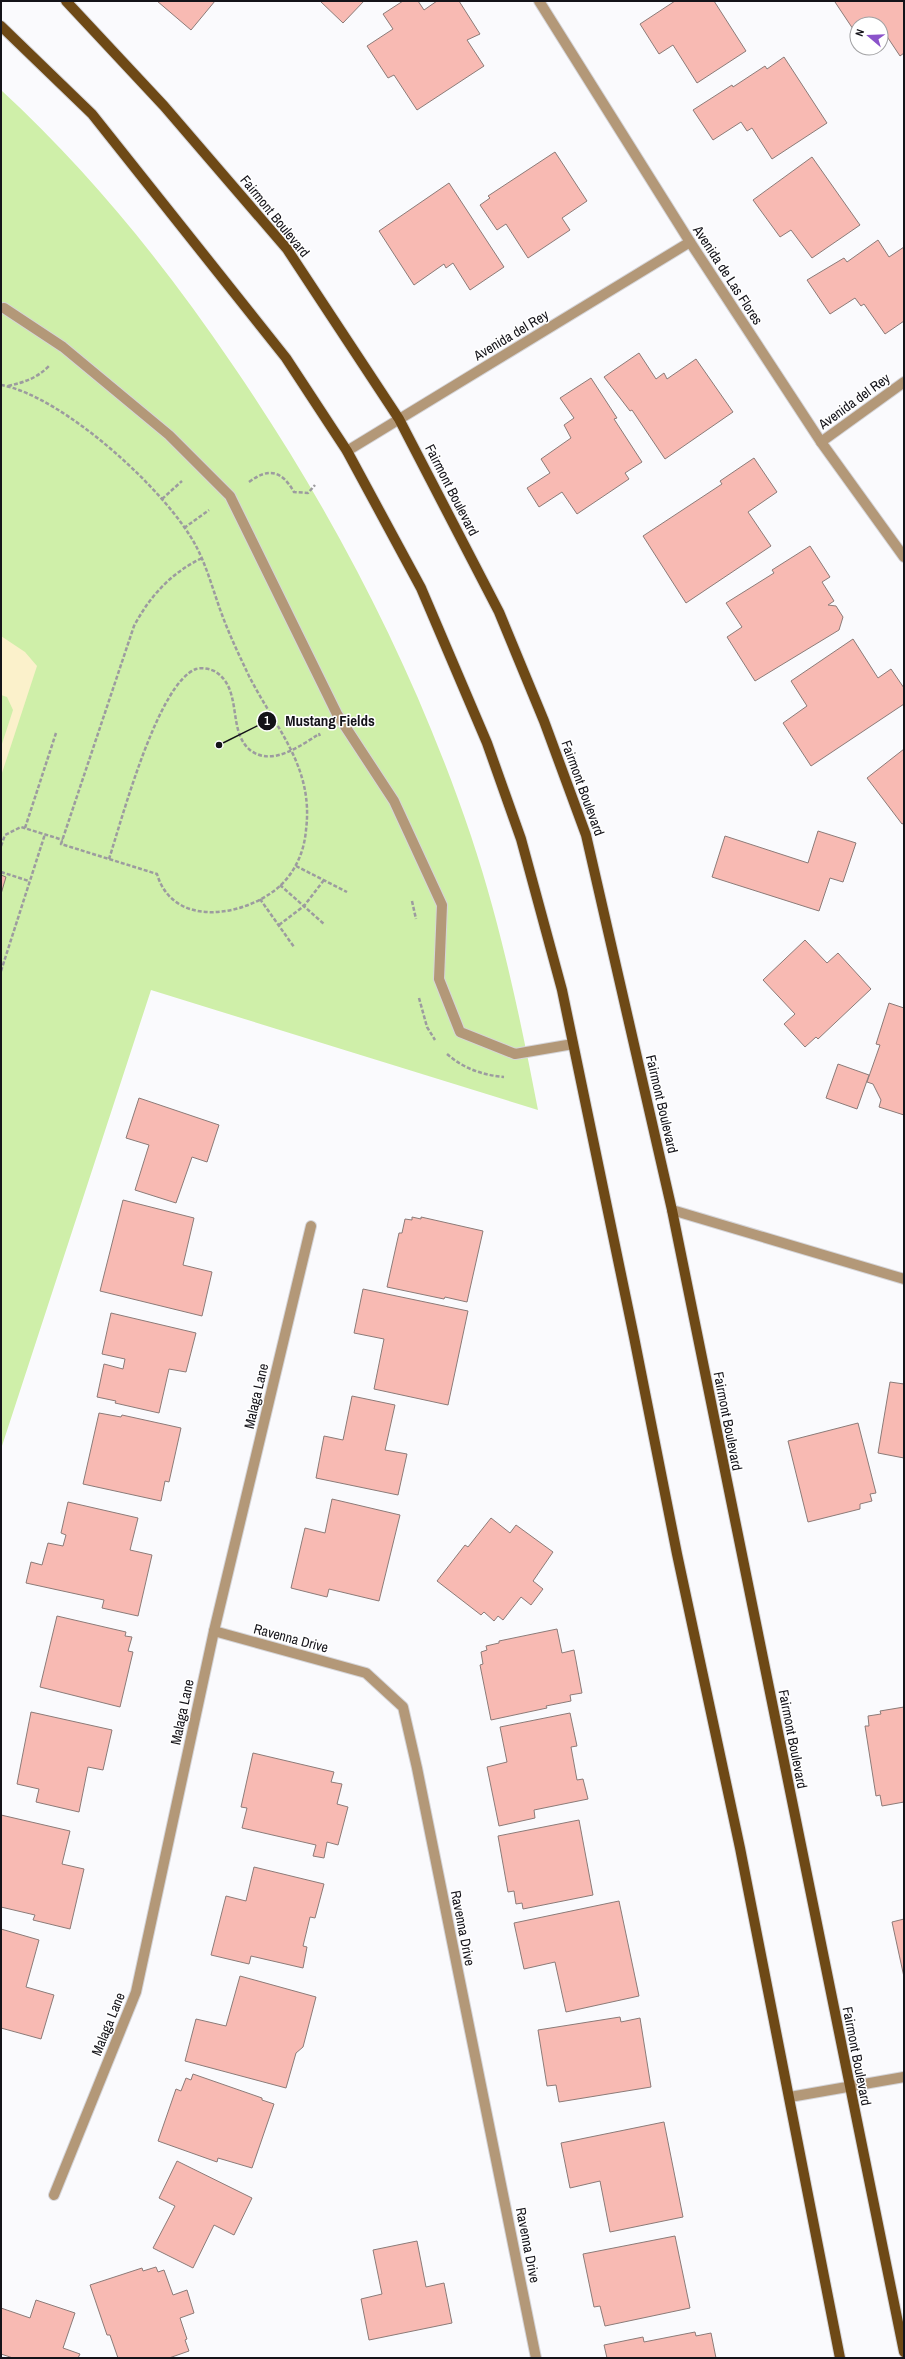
<svg xmlns="http://www.w3.org/2000/svg" width="905" height="2359" font-family="'Archivo Narrow',sans-serif">
  <style>
    .green { fill: #cfefa9 }
    .sand { fill: #fbf1cb }
    .building { fill: #f8bab3; stroke: #8c7b78 }
    .lines { fill: none; stroke-linecap: round; stroke-linejoin: round }
    .minor-casing { stroke: #d5d5d9; stroke-width: 12 }
    .major-casing { stroke: #d5d5d9; stroke-width: 12 }
    .path { stroke: #9c9b9f; stroke-width: 2.5; stroke-dasharray: 4 2; stroke-linecap: butt }
    .minor { stroke: #b39878; stroke-width: 10 }
    .major { stroke: #6e4916; stroke-width: 10 }
    .labels { text-anchor: middle; dominant-baseline: central; stroke-width: 3; stroke-linejoin: round; paint-order: stroke }
    .street-label { font-size: 14px; fill: #141319; stroke: #fff }
    .leader { fill: none; stroke: #141319; stroke-width: 1.5 }
    .callout-dot { fill: #141319; stroke: #fff; stroke-width: 1.5 }
    .mark-label { font-size: 12px; text-anchor: middle; font-weight: bold; fill: #fff }
    .callout-label { font-size: 15px; text-anchor: middle; font-weight: bold; fill: #141319; stroke: #fff; stroke-width: 3; stroke-linejoin: round; paint-order: stroke }
  </style>
  <rect width="100%" height="100%" fill="#fafafd"/>
  <path class="green" d="M1,90C90,172 164,264 232,364C332,510 414,667 471,836C501,926 520,1017 538,1110L151,990L1,1449Z"/>
  <polygon class="sand" points="1,636 25,652 37,666 1,776 1,747 13,710 7,697 1,695"/>
  <g class="building">
    <polygon points="157,1 215,1 191,30"/>
    <polygon points="320,1 364,1 343,23"/>
    <polygon points="403,1 418,1 424,10 437,1 459,1 480,34 467,40 484,66 417,110 394,75 388,78 367,46 393,29 383,14"/>
    <polygon points="675,1 714,1 746,51 697,83 673,45 659,54 640,24"/>
    <polygon points="836,1 904,1 904,53 900,56 886,35 881,39 881,24 857,24 857,35 835,2"/>
    <polygon points="784,57 827,123 772,159 752,128 747,131 741,122 713,140 693,110 732,85 733,87 765,66 767,69"/>
    <polygon points="555,152 587,201 562,218 570,230 528,258 506,224 497,230 480,205 490,198 488,196"/>
    <polygon points="812,157 860,225 812,258 791,230 780,237 753,200"/>
    <polygon points="449,183 504,267 470,290 453,263 446,268 444,264 414,285 379,231"/>
    <polygon points="878,240 889,257 904,247 904,321 885,334 864,304 861,306 855,298 830,314 807,280 844,258 847,262"/>
    <polygon points="639,353 656,379 664,373 667,379 696,359 733,412 665,459 632,410 630,411 604,377"/>
    <polygon points="591,378 617,418 614,419 642,462 625,473 629,479 577,514 562,492 539,507 527,488 550,473 541,459 571,438 564,425 574,418 560,398"/>
    <polygon points="754,458 777,492 748,512 771,546 686,603 643,536 722,484 720,481"/>
    <polygon points="810,546 830,577 822,582 834,601 828,605 836,606 843,617 839,630 755,681 727,637 742,627 726,603 774,573 772,570"/>
    <polygon points="853,639 878,678 891,669 904,688 904,704 811,766 783,723 807,706 791,681"/>
    <polygon points="904,749 904,823 902,824 867,778"/>
    <polygon points="818,831 856,843 843,882 830,878 819,911 712,877 725,836 808,863"/>
    <polygon points="1,875 6,877 1,894"/>
    <polygon points="805,940 827,963 838,953 871,989 818,1039 816,1037 805,1047 784,1024 795,1014 763,980"/>
    <polygon points="889,1003 904,1008 904,1115 879,1107 881,1100 873,1084 867,1082 880,1045 876,1044"/>
    <polygon points="838,1064 869,1075 857,1109 826,1098"/>
    <polygon points="139,1098 219,1125 207,1162 192,1157 176,1203 135,1190 149,1145 126,1138"/>
    <polygon points="123,1200 194,1218 183,1265 212,1272 202,1316 100,1291"/>
    <polygon points="412,1217 421,1219 421,1217 483,1231 467,1302 445,1297 444,1299 387,1287 399,1233 402,1233 405,1219 412,1220"/>
    <polygon points="363,1289 468,1311 448,1405 374,1389 384,1339 354,1333"/>
    <polygon points="111,1313 196,1333 186,1372 169,1369 159,1413 115,1403 116,1401 97,1397 104,1364 123,1369 125,1359 102,1354"/>
    <polygon points="890,1382 904,1384 904,1458 878,1453"/>
    <polygon points="352,1396 395,1405 385,1450 407,1454 398,1495 316,1478 324,1436 343,1440"/>
    <polygon points="99,1413 121,1417 122,1415 181,1428 169,1482 165,1481 161,1501 83,1484"/>
    <polygon points="858,1423 876,1493 870,1494 872,1501 860,1504 860,1509 808,1522 788,1441"/>
    <polygon points="332,1499 400,1515 379,1601 329,1589 327,1597 291,1588 305,1528 325,1533"/>
    <polygon points="68,1502 138,1518 130,1550 152,1555 138,1616 102,1608 104,1600 26,1583 31,1562 42,1565 48,1543 63,1546 66,1535 61,1533"/>
    <polygon points="491,1518 510,1533 516,1525 553,1552 533,1581 543,1589 531,1605 521,1597 503,1620 498,1616 494,1621 484,1612 481,1615 437,1581 465,1545 468,1547"/>
    <polygon points="57,1616 126,1632 125,1636 132,1637 128,1651 133,1652 120,1707 40,1687"/>
    <polygon points="557,1629 562,1653 574,1650 582,1693 570,1695 571,1701 546,1706 547,1708 491,1720 480,1665 483,1664 481,1652 487,1650 486,1646 499,1643 499,1641"/>
    <polygon points="904,1707 904,1802 882,1806 880,1795 876,1796 865,1726 869,1726 868,1716 881,1714 880,1711"/>
    <polygon points="31,1712 112,1730 103,1770 88,1767 79,1812 36,1802 39,1789 17,1784"/>
    <polygon points="570,1713 577,1746 571,1747 577,1780 583,1779 588,1799 534,1810 535,1818 499,1826 487,1767 507,1762 500,1727"/>
    <polygon points="253,1753 334,1772 331,1782 342,1784 337,1804 348,1807 338,1845 327,1842 324,1858 313,1856 316,1845 242,1828 247,1808 241,1807"/>
    <polygon points="1,1815 70,1831 62,1864 84,1869 70,1929 33,1920 35,1915 1,1907"/>
    <polygon points="579,1820 593,1895 523,1909 522,1903 516,1904 514,1891 508,1892 498,1836"/>
    <polygon points="254,1867 324,1884 315,1918 310,1917 303,1946 307,1947 303,1968 251,1956 249,1964 211,1955 226,1896 246,1901"/>
    <polygon points="619,1901 639,1996 566,2012 555,1962 524,1969 514,1923"/>
    <polygon points="904,1919 904,1977 892,1922"/>
    <polygon points="1,1929 39,1940 26,1987 54,1995 41,2039 1,2028"/>
    <polygon points="240,1976 316,1997 303,2047 296,2053 286,2088 185,2061 196,2019 226,2026"/>
    <polygon points="620,2017 621,2022 640,2018 651,2087 559,2102 556,2085 547,2086 538,2030"/>
    <polygon points="193,2074 262,2098 262,2100 274,2104 252,2168 218,2158 217,2162 158,2141 176,2089 181,2091 186,2078 191,2080"/>
    <polygon points="664,2122 683,2217 610,2232 600,2181 570,2188 561,2143"/>
    <polygon points="177,2161 252,2198 234,2235 214,2225 193,2268 153,2248 175,2206 159,2198"/>
    <polygon points="675,2236 690,2308 605,2326 600,2306 594,2307 583,2254"/>
    <polygon points="417,2241 426,2287 444,2283 452,2323 369,2340 361,2299 382,2294 373,2250"/>
    <polygon points="156,2267 158,2272 164,2270 173,2295 187,2290 194,2313 180,2318 187,2339 185,2340 189,2351 169,2358 118,2358 110,2335 107,2335 90,2285 142,2268 143,2271"/>
    <polygon points="36,2300 75,2313 63,2348 80,2354 78,2358 13,2358 1,2354 1,2308 30,2318"/>
    <polygon points="695,2332 696,2336 711,2333 716,2358 607,2358 604,2345 643,2337 644,2342"/>
  </g>
  <g class="lines">
    <defs>
      <g id="minor">
        <polyline points="539,1 690,242 821,442 904,557"/>
        <polyline points="4,308 63,347 169,435 230,496 337,714 394,801 442,905 439,979 460,1032 515,1054 573,1044"/>
        <polyline points="821,442 904,382"/>
        <polyline points="347,451 690,242"/>
        <polyline points="672,1210 904,1279"/>
        <polyline points="214,1631 366,1673 403,1707 417,1768 536,2358"/>
        <polyline points="790,2097 904,2077"/>
        <polyline points="54,2195 136,1992 214,1631 311,1226"/>
      </g>
      <g id="major">
        <polyline points="66,1 164,106 287,249 399,419 499,612 544,721 586,835 672,1210 904,2352"/>
        <polyline points="1,26 92,114 286,358 347,451 421,588 487,743 521,839 562,990 634,1337 677,1554 740,1848 840,2358"/>
      </g>
    </defs>
    <use href="#minor" class="minor-casing"/>
    <use href="#major" class="major-casing"/>
    <g class="path">
      <path d="M1,385C63,396 167,491 196,546C207,567 213,590 221,612C229,634 239,655 249,676C276,729 314,767 306,830C304,855 292,879 271,893C235,918 172,925 157,874L61,844L134,626C150,596 171,573 202,558"/>
      <path d="M8,386C25,382 37,378 49,366"/>
      <path d="M249,482C269,467 282,471 294,492L308,493L315,485"/>
      <polyline points="162,499 182,481"/>
      <polyline points="184,528 209,510"/>
      <polyline points="25,828 56,733"/>
      <polyline points="1,846 5,835 21,827 63,840"/>
      <path d="M109,859C122,819 158,683 196,669C202,667 211,669 216,672C243,690 227,731 250,750C272,767 300,746 319,734L320,736"/>
      <polyline points="296,866 347,892"/>
      <polyline points="1,872 29,881"/>
      <polyline points="280,885 324,924"/>
      <polyline points="260,899 294,947"/>
      <polyline points="412,901 416,919"/>
      <polyline points="279,925 304,906 324,880"/>
      <polyline points="1,971 45,834"/>
      <polyline points="419,998 427,1027 435,1040"/>
      <path d="M447,1054C464,1069 483,1075 504,1077"/>
    </g>
    <use href="#minor" class="minor"/>
    <use href="#major" class="major"/>
  </g>
  <g class="labels">
    <g class="street-label">
      <text transform="translate(275 216) rotate(51)">Fairmont Boulevard</text>
      <text transform="translate(728 275) rotate(57)">Avenida de Las Flores</text>
      <text transform="translate(511 335) rotate(-31)">Avenida del Rey</text>
      <text transform="translate(854 401) rotate(-36)">Avenida del Rey</text>
      <text transform="translate(452 490) rotate(63)">Fairmont Boulevard</text>
      <text transform="translate(583 788) rotate(70)">Fairmont Boulevard</text>
      <text transform="translate(662 1104) rotate(77)">Fairmont Boulevard</text>
      <text transform="translate(256 1396) rotate(-77)">Malaga Lane</text>
      <text transform="translate(728 1421) rotate(79)">Fairmont Boulevard</text>
      <text transform="translate(291 1638) rotate(15)">Ravenna Drive</text>
      <text transform="translate(182 1712) rotate(-78)">Malaga Lane</text>
      <text transform="translate(793 1739) rotate(79)">Fairmont Boulevard</text>
      <text transform="translate(463 1928) rotate(79)">Ravenna Drive</text>
      <text transform="translate(108 2024) rotate(-68)">Malaga Lane</text>
      <text transform="translate(857 2056) rotate(79)">Fairmont Boulevard</text>
      <text transform="translate(528 2245) rotate(79)">Ravenna Drive</text>
    </g>
  </g>
  <path class="leader" d="M219 745L267 721"/>
  <g class="callout-dot">
    <circle cx="219" cy="745" r="4"/>
    <circle cx="267" cy="721" r="10"/>
  </g>
  <g class="mark-label">
    <text x="267" y="725">1</text>
  </g>
  <g class="callout-label">
    <text x="330" y="726">Mustang Fields</text>
  </g>
  <rect width="905" height="2359" fill="none" stroke="#141319" stroke-width="4"/>
  <g transform="translate(869 36) rotate(289)"><circle r="19" fill="#ffffff" stroke="#a1a1a3"/>
  <path d="M0-3L7 15L0 10L-7 15Z" fill="#8b53ca"/>
  <text y="-6" font-size="11" font-weight="bold" text-anchor="middle" fill="#141319">N</text>
  </g>
</svg>
